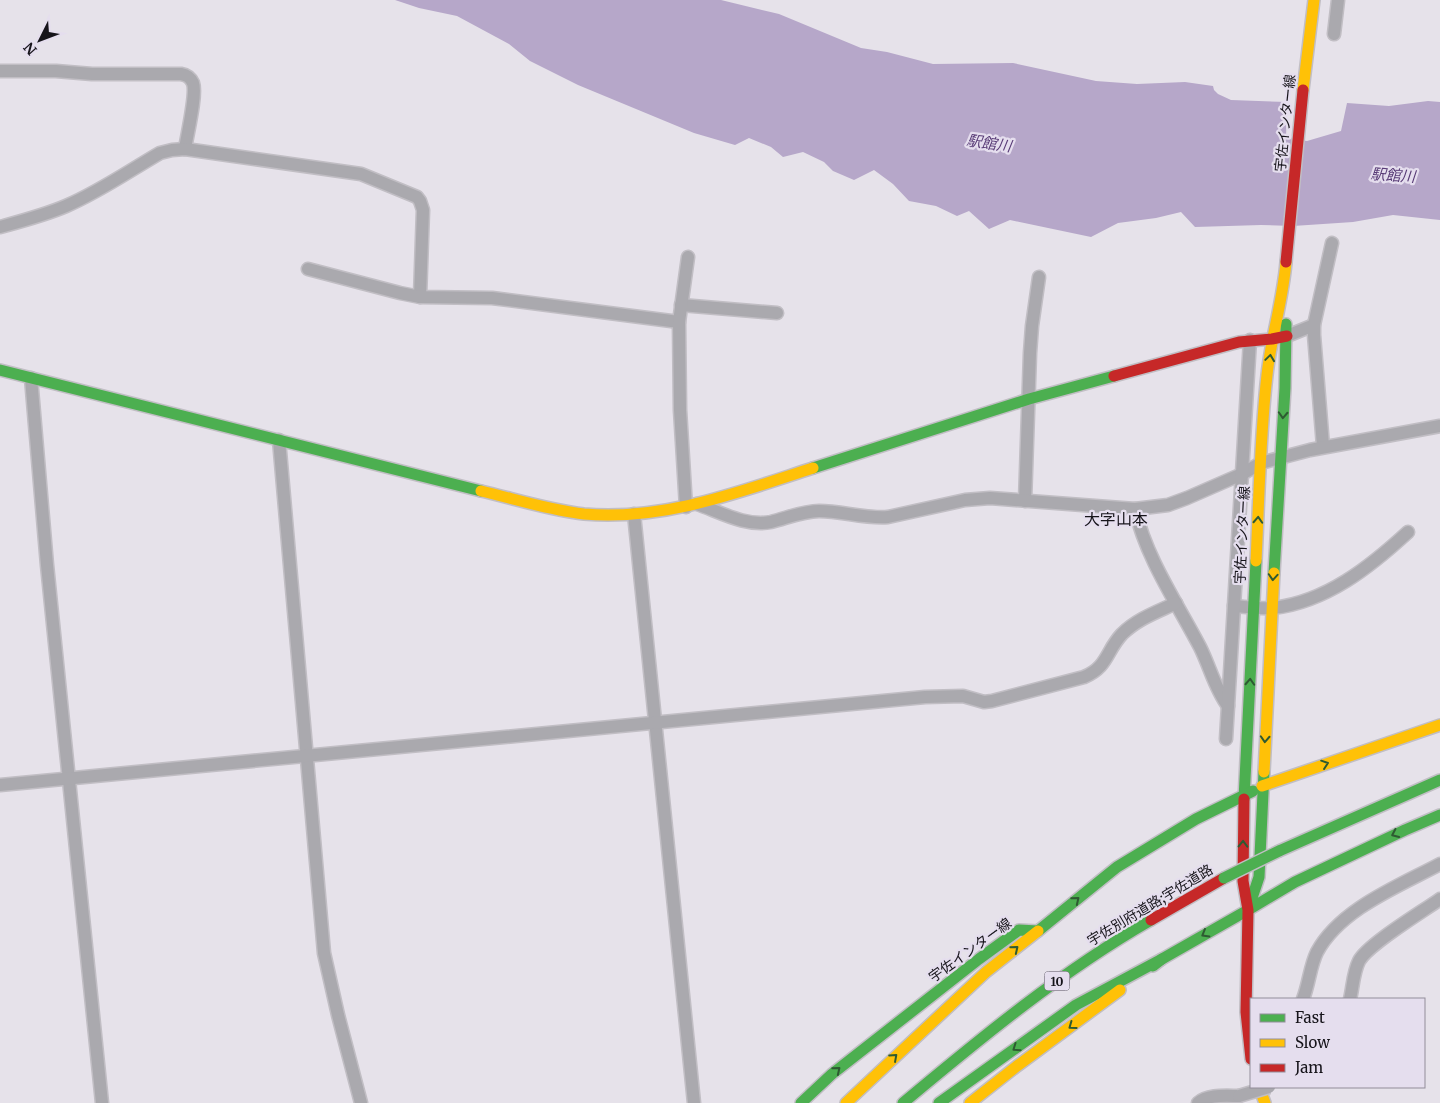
<svg xmlns="http://www.w3.org/2000/svg" width="1440" height="1103" font-family="Merriweather,'Noto Sans JP',serif">
  <style>
    .water { fill: #b6a7c9 }
    .lines { fill: none; stroke-linecap: round; stroke-linejoin: round }
    .street-casing { stroke: #c1bec4; stroke-width: 15 }
    .fast-casing { stroke: #c1bec4; stroke-width: 14 }
    .slow-casing { stroke: #c1bec4; stroke-width: 14 }
    .jam-casing { stroke: #c1bec4; stroke-width: 14 }
    .street { stroke: #aaa9ae; stroke-width: 12 }
    .fast { stroke: #4caf50; stroke-width: 11 }
    .slow { stroke: #ffc107; stroke-width: 11 }
    .jam { stroke: #c62828; stroke-width: 11 }
    .street-bridge-casing { stroke: #c1bec4; stroke-width: 15; stroke-linecap: butt }
    .fast-bridge-casing { stroke: #c1bec4; stroke-width: 14; stroke-linecap: butt }
    .street-bridge { stroke: #aaa9ae; stroke-width: 12 }
    .fast-bridge { stroke: #4caf50; stroke-width: 11 }
    .oneway { stroke: #2e5a32 }
    .labels { text-anchor: middle; dominant-baseline: central; stroke-width: 4.5; stroke-linejoin: round; paint-order: stroke }
    .shield { fill: #e5deee; stroke: #54515a; stroke-width: 1 }
    .shield-label { font-size: 12px; font-weight: bold; fill: #16141a }
    .street-label { font-size: 14px; fill: #16141a; stroke: #e5deee }
    .water-label { font-size: 15px; font-style: italic; fill: #583b76; stroke: #e5deee }
    .quarter-label { font-size: 16px; fill: #16141a; stroke: #e5deee }
  </style>
  <rect width="100%" height="100%" fill="#e6e2ea"/>
  <polygon class="water" points="395,0 721,0 779,14 861,48 887,52 933,64 1013,63 1096,81 1137,84 1185,82 1213,86 1214,90 1218,94 1231,100 1287,102 1286,138 1307,141 1341,131 1347,103 1389,106 1428,101 1440,102 1440,220 1393,215 1353,222 1293,226 1261,225 1195,227 1181,212 1156,218 1118,223 1091,237 1010,220 989,229 969,211 957,216 936,206 909,201 893,184 874,170 854,180 833,171 824,162 803,152 783,157 771,147 749,138 735,145 694,133 578,85 530,61 509,44 457,16 419,8"/>
  <g class="lines">
    <defs>
      <g id="street">
        <polyline points="1334,34 1338,0"/>
        <path d="M0,71H56L92,74H181C187,75 190,77 193,83C197,94 187,135 185,149"/>
        <path d="M0,227C22,221 45,215 66,206C99,192 129,171 160,153L172,150L185,149L361,174L417,197L420,201L423,210L420,297"/>
        <polyline points="308,269 400,293 420,297 492,298 679,322"/>
        <polyline points="681,305 777,313"/>
        <polyline points="1287,336 1314,325"/>
        <polyline points="31,378 47,565 102,1103"/>
        <polyline points="279,440 324,953 338,1015 361,1103"/>
        <polyline points="1323,446 1314,335 1314,325 1332,243"/>
        <polyline points="1025,501 1030,353 1032,326 1039,277"/>
        <path d="M697,504C720,512 746,527 771,522C787,518 803,511 819,511C842,511 865,519 888,517L965,500L990,498L1135,509L1168,505L1187,498L1242,474L1261,463L1310,450L1440,426"/>
        <polyline points="686,507 680,410 679,322 688,257"/>
        <path d="M1135,509C1146,558 1177,603 1200,647C1210,667 1215,689 1228,706"/>
        <polyline points="634,514 694,1103"/>
        <path d="M1234,606C1247,607 1260,609 1273,608C1326,602 1370,567 1408,532"/>
        <polyline points="1226,739 1250,340"/>
        <path d="M0,785L925,697L963,696L984,702L992,701L1084,677C1108,667 1106,651 1122,634C1137,619 1157,612 1176,603"/>
        <path d="M1303,999C1309,984 1310,966 1317,952C1340,909 1399,886 1440,864"/>
        <path d="M1350,999C1353,987 1353,973 1359,961C1368,944 1422,912 1440,899"/>
        <path d="M1198,1103C1208,1094 1226,1096 1239,1096"/>
      </g>
      <g id="fast">
        <polyline points="0,370 481,491"/>
        <polyline points="813,468 1029,399 1114,376"/>
        <polyline points="1274,573 1285,388 1286,324"/>
        <polyline points="1244,799 1256,561"/>
        <polyline points="1279,851 1440,780"/>
        <polyline points="1248,910 1295,882 1405,830 1440,815"/>
        <polyline points="1153,966 1162,959 1248,910 1259,877 1264,772"/>
        <polyline points="801,1103 832,1074 979,959 1019,930 1038,931 1117,867 1196,819 1253,791"/>
        <path d="M903,1103C982,1037 1062,971 1151,920"/>
        <polyline points="939,1103 1076,1005 1162,959"/>
      </g>
      <g id="slow">
        <polyline points="1303,90 1314,0"/>
        <path d="M481,491C515,499 549,510 584,514C664,521 739,492 813,468"/>
        <path d="M1256,561C1259,499 1260,436 1267,375C1271,337 1283,300 1286,262"/>
        <polyline points="1264,772 1274,573"/>
        <polyline points="1262,786 1440,725"/>
        <polyline points="1259,1087 1265,1103"/>
        <polyline points="846,1103 986,972 1038,931"/>
        <polyline points="970,1103 1017,1066 1120,990"/>
      </g>
      <g id="jam">
        <polyline points="1286,262 1303,90"/>
        <polyline points="1114,376 1239,342 1272,339 1287,336"/>
        <polyline points="1244,799 1243,881 1248,910 1246,1012 1251,1059"/>
        <polyline points="1151,920 1224,878"/>
      </g>
    </defs>
    <use href="#street" class="street-casing"/>
    <use href="#fast" class="fast-casing"/>
    <use href="#slow" class="slow-casing"/>
    <use href="#jam" class="jam-casing"/>
    <use href="#street" class="street"/>
    <use href="#fast" class="fast"/>
    <use href="#slow" class="slow"/>
    <use href="#jam" class="jam"/>
    <defs>
      <polyline id="street-bridge" points="1239,1096 1269,1087"/>
      <polyline id="fast-bridge" points="1224,878 1279,851"/>
    </defs>
    <use href="#street-bridge" class="street-bridge-casing"/>
    <use href="#fast-bridge" class="fast-bridge-casing"/>
    <use href="#street-bridge" class="street-bridge"/>
    <use href="#fast-bridge" class="fast-bridge"/>
  </g>
  <defs><path id="oneway-chevron" d="M-2-3.5L2.5 0L-2 3.5" fill="none" stroke-width="1.6" stroke-linecap="round" stroke-linejoin="round" transform="scale(1.25)"/></defs>
  <g class="oneway">
    <use href="#oneway-chevron" transform="translate(1270 358) rotate(-82)"/>
    <use href="#oneway-chevron" transform="translate(1283 415) rotate(93)"/>
    <use href="#oneway-chevron" transform="translate(1258 520) rotate(-87)"/>
    <use href="#oneway-chevron" transform="translate(1273 577) rotate(94)"/>
    <use href="#oneway-chevron" transform="translate(1250 682) rotate(-87)"/>
    <use href="#oneway-chevron" transform="translate(1265 739) rotate(93)"/>
    <use href="#oneway-chevron" transform="translate(1325 764) rotate(-19)"/>
    <use href="#oneway-chevron" transform="translate(1395 834) rotate(155)"/>
    <use href="#oneway-chevron" transform="translate(1243 844) rotate(-89)"/>
    <use href="#oneway-chevron" transform="translate(1076 900) rotate(-39)"/>
    <use href="#oneway-chevron" transform="translate(1205 934) rotate(150)"/>
    <use href="#oneway-chevron" transform="translate(1015 949) rotate(-39)"/>
    <use href="#oneway-chevron" transform="translate(1072 1026) rotate(144)"/>
    <use href="#oneway-chevron" transform="translate(1016 1048) rotate(145)"/>
    <use href="#oneway-chevron" transform="translate(894 1057) rotate(-42)"/>
    <use href="#oneway-chevron" transform="translate(837 1070) rotate(-39)"/>
  </g>
  <g class="labels">
    <rect class="shield" x="1044.5" y="971.5" width="25" height="19" rx="4"/>
    <g class="shield-label">
      <text x="1057" y="981">10</text>
    </g>
    <g class="street-label">
      <text transform="translate(1285 123) rotate(-84)">宇佐インター線</text>
      <text transform="translate(1242 535) rotate(-87)">宇佐インター線</text>
      <text transform="translate(1150 905) rotate(-31)">宇佐別府道路;宇佐道路</text>
      <text transform="translate(970 950) rotate(-36)">宇佐インター線</text>
    </g>
    <g class="water-label">
      <text transform="translate(989 143) rotate(8)">駅館川</text>
      <text transform="translate(1393 175) rotate(4)">駅館川</text>
    </g>
    <g class="quarter-label">
      <text x="1116" y="519">大字山本</text>
    </g>
  </g>
  <rect x="1250" y="998" width="175" height="90" fill="#e5deee" stroke="#928d99"/>
  <rect x="1260" y="1014" width="25" height="8" fill="#4caf50" stroke="#928d99"/>
  <text x="1295" y="1023" font-size="15" fill="#16141a">Fast</text>
  <rect x="1260" y="1039" width="25" height="8" fill="#ffc107" stroke="#928d99"/>
  <text x="1295" y="1048" font-size="15" fill="#16141a">Slow</text>
  <rect x="1260" y="1064" width="25" height="8" fill="#c62828" stroke="#928d99"/>
  <text x="1295" y="1073" font-size="15" fill="#16141a">Jam</text>
  <g transform="translate(40 40) rotate(228)" stroke="#e5deee" stroke-width="4" paint-order="stroke">
  <path d="M0-4L9 19L0 12L-9 19Z" fill="#16141a"/>
  <text y="-8" font-size="14" font-weight="bold" text-anchor="middle" fill="#16141a">N</text>
  </g>
</svg>
